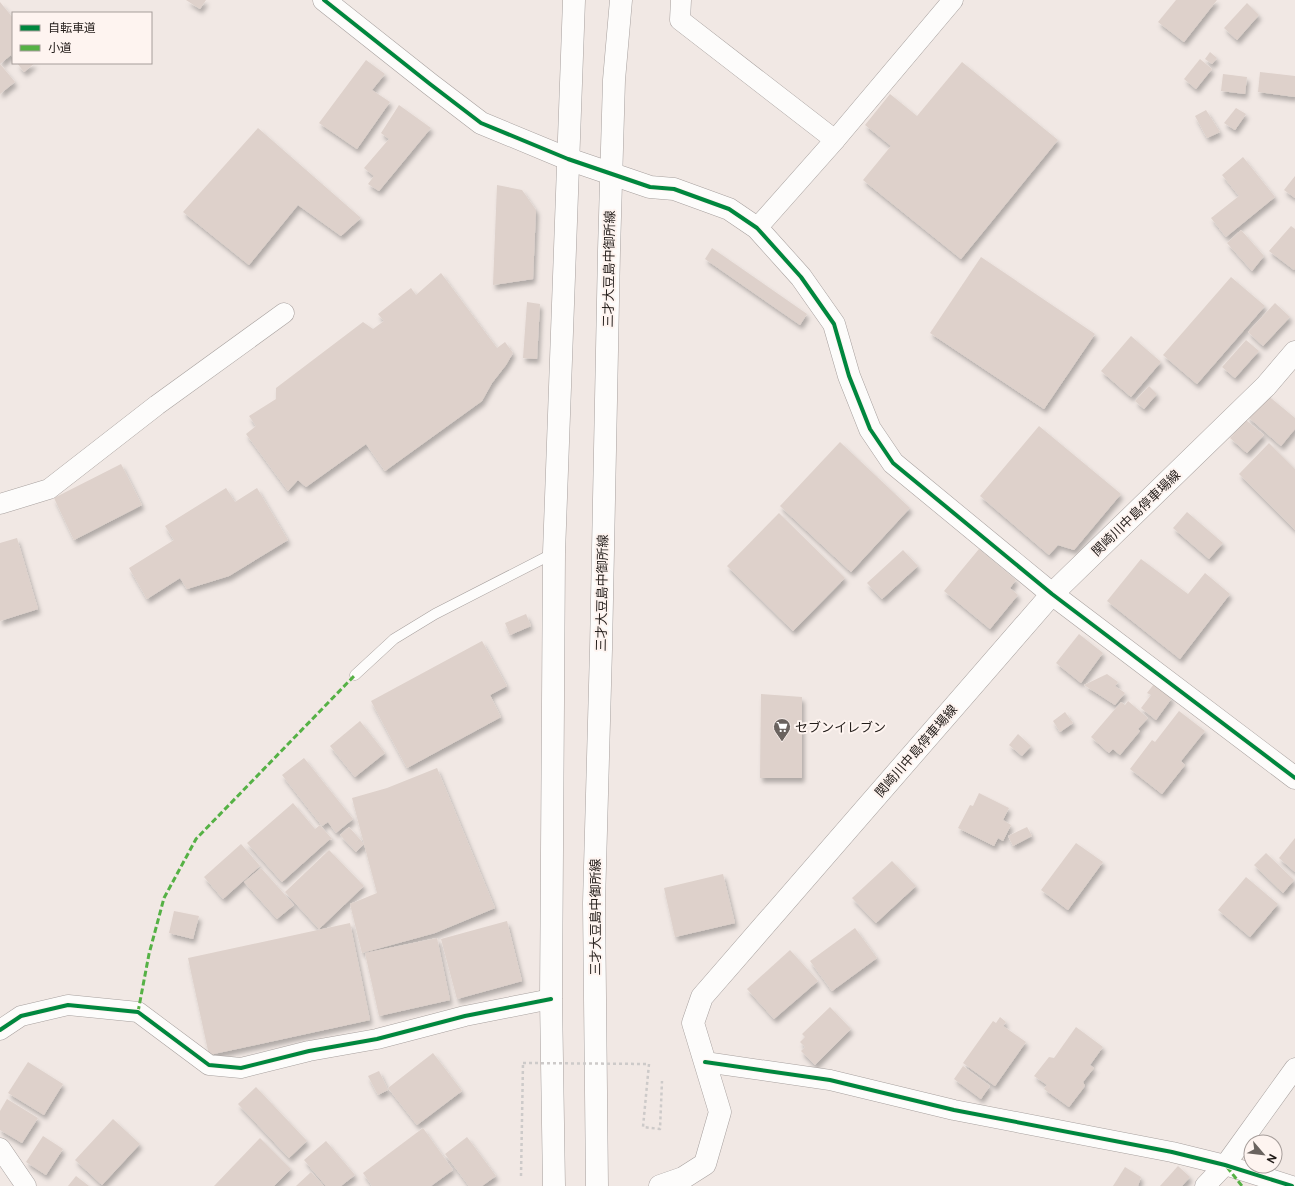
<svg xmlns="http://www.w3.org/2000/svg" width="1295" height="1186" font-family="'Public Sans','Noto Sans JP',sans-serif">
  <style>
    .building { fill: #ded1cb; filter: url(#shadow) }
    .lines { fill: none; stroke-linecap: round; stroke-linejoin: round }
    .lane-casing { stroke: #a7a09e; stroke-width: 11 }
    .street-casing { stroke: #a7a09e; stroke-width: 21 }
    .secondary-casing { stroke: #a7a09e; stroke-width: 23 }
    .path { stroke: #cdcac9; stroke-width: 2.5; stroke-dasharray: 3 3; stroke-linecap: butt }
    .lane { stroke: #fdfcfb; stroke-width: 10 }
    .street { stroke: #fdfcfb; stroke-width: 20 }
    .secondary { stroke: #fdfcfb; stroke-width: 22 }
    .path-bridge { stroke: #cdcac9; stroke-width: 2.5; stroke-dasharray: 3 3; stroke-linecap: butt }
    .quiet { stroke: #55b145; stroke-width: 3; stroke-dasharray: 6 3; stroke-linecap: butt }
    .cycleway-casing { stroke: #fef4f0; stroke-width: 6 }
    .cycleway { stroke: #00873e; stroke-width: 4 }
    .labels { text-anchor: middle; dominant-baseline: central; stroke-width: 4; stroke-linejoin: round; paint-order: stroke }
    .street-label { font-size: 13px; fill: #211b18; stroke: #fef4f0 }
    .poi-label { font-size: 13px; fill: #211b18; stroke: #fef4f0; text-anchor: start }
  </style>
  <defs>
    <filter id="shadow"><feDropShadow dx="2.5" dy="4.5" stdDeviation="2" flood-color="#0004"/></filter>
  </defs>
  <rect width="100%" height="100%" fill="#f1e8e4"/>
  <g class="building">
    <polygon points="186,0 206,0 200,9"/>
    <polygon points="1176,0 1217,0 1184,42 1158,22"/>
    <polygon points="0,2 13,18 13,58 11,55 0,64 15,82 0,94"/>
    <polygon points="1247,3 1259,15 1237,40 1224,28"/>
    <polygon points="1210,52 1217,58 1212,64 1205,59"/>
    <polygon points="1200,59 1212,69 1196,89 1184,79"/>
    <polygon points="366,60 385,74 372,90 390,102 357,149 319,123"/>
    <polygon points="962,62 1058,140 961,259 863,180 891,146 865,125 890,94 917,116"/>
    <polygon points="17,63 35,63 24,72"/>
    <polygon points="1260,72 1295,76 1295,97 1258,92"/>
    <polygon points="1223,74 1247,77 1245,94 1221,91"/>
    <polygon points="399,105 431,128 379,191 368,184 374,176 364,168 389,139 381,133"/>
    <polygon points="1236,108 1246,114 1235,130 1224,123"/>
    <polygon points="1206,110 1220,132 1207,138 1195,116"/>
    <polygon points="258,128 361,218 341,236 298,205 249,265 183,212"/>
    <polygon points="1243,157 1275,197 1226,237 1211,218 1239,196 1222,175"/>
    <polygon points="1295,176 1295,198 1284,190"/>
    <polygon points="497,185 522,190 536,210 533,279 493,285"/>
    <polygon points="1291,226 1295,229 1295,268 1294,270 1269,251"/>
    <polygon points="1241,230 1264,256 1252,271 1227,243"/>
    <polygon points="712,248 807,314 800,325 705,259"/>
    <polygon points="981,257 1095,334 1044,409 930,333"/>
    <polygon points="441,273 497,348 505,342 513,353 506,365 492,383 482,401 385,471 366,444 306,487 298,480 288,491 246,434 256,426 249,416 276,399 276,388 363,322 373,329 384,321 378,314 411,288 416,295"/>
    <polygon points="1231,277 1265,306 1197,384 1163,355"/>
    <polygon points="527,302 540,304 537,359 523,358"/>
    <polygon points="1275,303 1290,317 1263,346 1248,332"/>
    <polygon points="1131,336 1161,362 1131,397 1101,371"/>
    <polygon points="1246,340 1259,351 1235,378 1222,367"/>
    <polygon points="1149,386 1157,394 1144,409 1135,401"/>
    <polygon points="1266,394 1295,418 1295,429 1281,446 1247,416"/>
    <polygon points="1246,420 1264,435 1247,453 1230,438"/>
    <polygon points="1039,426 1121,494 1074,550 1058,545 1049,555 980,496"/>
    <polygon points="840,442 910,508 851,572 780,506"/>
    <polygon points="1269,443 1295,469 1295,530 1239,474"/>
    <polygon points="121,464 142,505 74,540 54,498"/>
    <polygon points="226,488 235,502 257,488 288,540 229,576 187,589 180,578 147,599 129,568 174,540 165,526"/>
    <polygon points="1187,512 1223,543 1209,559 1173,528"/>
    <polygon points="779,513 845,578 793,631 727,566"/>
    <polygon points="17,538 38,609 0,621 0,543"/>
    <polygon points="979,549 1016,580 1010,588 1018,595 990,629 944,591"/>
    <polygon points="903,550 918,566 882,599 867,583"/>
    <polygon points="1141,559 1188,594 1205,573 1230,594 1180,659 1107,601"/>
    <polygon points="526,614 531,626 510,635 505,623"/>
    <polygon points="1079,634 1103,653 1081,683 1056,663"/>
    <polygon points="482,641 507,686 490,695 501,717 407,768 371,701"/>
    <polygon points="1107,674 1118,682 1115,686 1125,693 1115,705 1084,685"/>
    <polygon points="1154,684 1172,698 1156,720 1141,708 1151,695 1147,693"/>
    <polygon points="761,694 802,697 802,778 760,778"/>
    <polygon points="1128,701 1148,718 1138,729 1140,731 1120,755 1113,749 1109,753 1091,737 1121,702 1125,705"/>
    <polygon points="1179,711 1205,731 1181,761 1185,765 1162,794 1130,769 1152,740 1155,742"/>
    <polygon points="1065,712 1073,723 1060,732 1053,721"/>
    <polygon points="360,721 385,753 355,777 330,746"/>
    <polygon points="1018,734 1031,746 1022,756 1009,745"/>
    <polygon points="304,758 353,819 336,833 328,822 322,826 282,775"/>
    <polygon points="437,768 495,908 435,933 362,953 350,904 377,893 364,844 356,852 340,835 349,827 364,844 352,798 387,788"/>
    <polygon points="979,793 1009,808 1003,820 1011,825 1003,841 998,838 994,846 958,828 970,805 973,806"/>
    <polygon points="293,803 315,829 320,825 332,839 329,840 282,882 247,843"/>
    <polygon points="1027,827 1032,836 1013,846 1008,836"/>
    <polygon points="1295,838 1295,872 1279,858"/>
    <polygon points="1076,843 1103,862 1068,910 1041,890"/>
    <polygon points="241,844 260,866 223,899 204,877"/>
    <polygon points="329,850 364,886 319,929 285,892"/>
    <polygon points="1266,853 1294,880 1283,893 1254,865"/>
    <polygon points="892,861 916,886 876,923 852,898"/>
    <polygon points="261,868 294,905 277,919 244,882"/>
    <polygon points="723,874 735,923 675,937 664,888"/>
    <polygon points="1246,877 1278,904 1250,937 1218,910"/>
    <polygon points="174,911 199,916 193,939 169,933"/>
    <polygon points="507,921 522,981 457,999 441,939"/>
    <polygon points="350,923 370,1020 209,1055 188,958"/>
    <polygon points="855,928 877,958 832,991 810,961"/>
    <polygon points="437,938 450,1000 379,1016 365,953"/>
    <polygon points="790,950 818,981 774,1019 747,989"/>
    <polygon points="830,1007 851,1029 815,1065 801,1051 805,1047 800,1042 805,1037 802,1034"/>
    <polygon points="1000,1017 1006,1022 1003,1026 1026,1042 995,1086 963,1063 993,1021 996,1023"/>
    <polygon points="1076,1027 1103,1047 1090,1065 1094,1068 1083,1082 1085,1086 1069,1107 1044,1089 1047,1085 1034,1076 1049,1057 1054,1058"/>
    <polygon points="433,1053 462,1091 417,1125 388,1088"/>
    <polygon points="28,1062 63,1084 44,1115 8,1093"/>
    <polygon points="963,1066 990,1086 981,1099 954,1079"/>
    <polygon points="379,1071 388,1090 378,1095 368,1076"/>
    <polygon points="256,1087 307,1141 289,1158 238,1104"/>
    <polygon points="7,1099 38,1118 22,1143 0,1130 0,1111"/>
    <polygon points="113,1119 140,1144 102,1185 75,1160"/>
    <polygon points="423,1128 453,1170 431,1186 372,1186 363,1173"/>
    <polygon points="43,1136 63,1149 46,1175 26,1162"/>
    <polygon points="467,1137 496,1176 482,1186 469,1186 445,1154"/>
    <polygon points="260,1138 291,1169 274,1186 214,1186"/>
    <polygon points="326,1141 355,1175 341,1186 326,1186 304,1160"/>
    <polygon points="1178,1166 1190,1177 1182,1186 1160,1186"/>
    <polygon points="1125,1167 1141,1177 1138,1186 1113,1186"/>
    <polygon points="311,1172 324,1186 296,1186"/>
    <polygon points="76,1176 89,1186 68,1186"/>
  </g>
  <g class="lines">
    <defs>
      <polyline id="lane" points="355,675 394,639 435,614 554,553"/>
      <g id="street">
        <polyline points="681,0 680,20 835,140"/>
        <polyline points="757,228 835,140 953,0"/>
        <polyline points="0,504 49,489 157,405 284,313"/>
        <polyline points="0,1030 21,1016 68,1005 138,1012 209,1065 241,1068 309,1051 377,1039 465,1016 551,999"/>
        <polyline points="705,1062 830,1080 954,1110 1172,1152 1225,1165 1292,1186"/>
        <polyline points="0,1148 26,1186"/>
        <polyline points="1205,1186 1225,1165 1295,1068"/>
      </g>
      <g id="secondary">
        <polyline points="324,0 430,84 481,123 568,159 650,187 674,189 729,209 757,228 801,277 834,324 849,376 870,429 893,463 1052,594 1295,778"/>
        <polyline points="554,1186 551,999 554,553 574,0"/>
        <polyline points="597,1186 594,903 601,649 609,251 614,80 621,0"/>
        <polyline points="660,1186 683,1178 705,1164 720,1112 693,1023 702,997 1052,594 1266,386 1295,352"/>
      </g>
    </defs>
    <use href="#lane" class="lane-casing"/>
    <use href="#street" class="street-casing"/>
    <use href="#secondary" class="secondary-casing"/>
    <g class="path">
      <polyline points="649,1064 643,1127 660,1129 662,1081"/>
      <polyline points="521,1176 523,1063"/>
    </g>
    <use href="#lane" class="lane"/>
    <use href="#street" class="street"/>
    <use href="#secondary" class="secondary"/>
    <polyline class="path-bridge" points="523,1063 649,1064"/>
    <g class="quiet">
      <polyline points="138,1012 149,954 164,898 196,839 355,675"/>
      <polyline points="1227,1167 1242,1186"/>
    </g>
    <defs>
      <g id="cycleway">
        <polyline points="324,0 430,84 481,123 568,159 650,187 674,189 729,209 757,228 801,277 834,324 849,376 870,429 893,463 1052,594 1295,778"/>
        <polyline points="0,1030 21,1016 68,1005 138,1012 209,1065 241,1068 309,1051 377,1039 465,1016 551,999"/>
        <polyline points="705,1062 830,1080 954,1110 1172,1152 1225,1165 1292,1186"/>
      </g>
    </defs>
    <use href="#cycleway" class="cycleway-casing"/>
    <use href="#cycleway" class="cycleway"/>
  </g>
  <defs>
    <symbol id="supermarket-pin" viewBox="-11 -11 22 30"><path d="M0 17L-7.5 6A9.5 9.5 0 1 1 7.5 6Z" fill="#6a635f" stroke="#fef4f0"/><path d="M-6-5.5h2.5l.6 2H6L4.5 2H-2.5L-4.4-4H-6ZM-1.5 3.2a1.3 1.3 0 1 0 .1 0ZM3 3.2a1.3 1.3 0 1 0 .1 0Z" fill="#fff"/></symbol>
  </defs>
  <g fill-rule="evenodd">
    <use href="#supermarket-pin" x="772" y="717" width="20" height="27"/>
  </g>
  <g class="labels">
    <g class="street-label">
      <text transform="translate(609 269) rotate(-89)">三才大豆島中御所線</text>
      <text transform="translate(1136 513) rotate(-44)">関崎川中島停車場線</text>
      <text transform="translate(602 593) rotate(-89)">三才大豆島中御所線</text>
      <text transform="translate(916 751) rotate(-49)">関崎川中島停車場線</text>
      <text transform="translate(595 917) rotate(-90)">三才大豆島中御所線</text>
    </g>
    <g class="poi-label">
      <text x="795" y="727">セブンイレブン</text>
    </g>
  </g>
  <rect x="12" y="12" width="140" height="52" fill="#fef4f0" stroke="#a69d9a"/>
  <rect x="20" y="25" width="20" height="6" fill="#00873e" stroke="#a69d9a"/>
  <text x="48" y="32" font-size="12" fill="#211b18">自転車道</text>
  <rect x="20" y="45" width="20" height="6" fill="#55b145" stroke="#a69d9a"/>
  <text x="48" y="52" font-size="12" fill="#211b18">小道</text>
  <g transform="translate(1263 1154) rotate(118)"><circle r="19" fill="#fef4f0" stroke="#a69d9a"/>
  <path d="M0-3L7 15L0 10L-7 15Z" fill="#6a635f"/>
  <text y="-6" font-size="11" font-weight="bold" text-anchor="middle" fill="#211b18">N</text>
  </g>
</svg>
